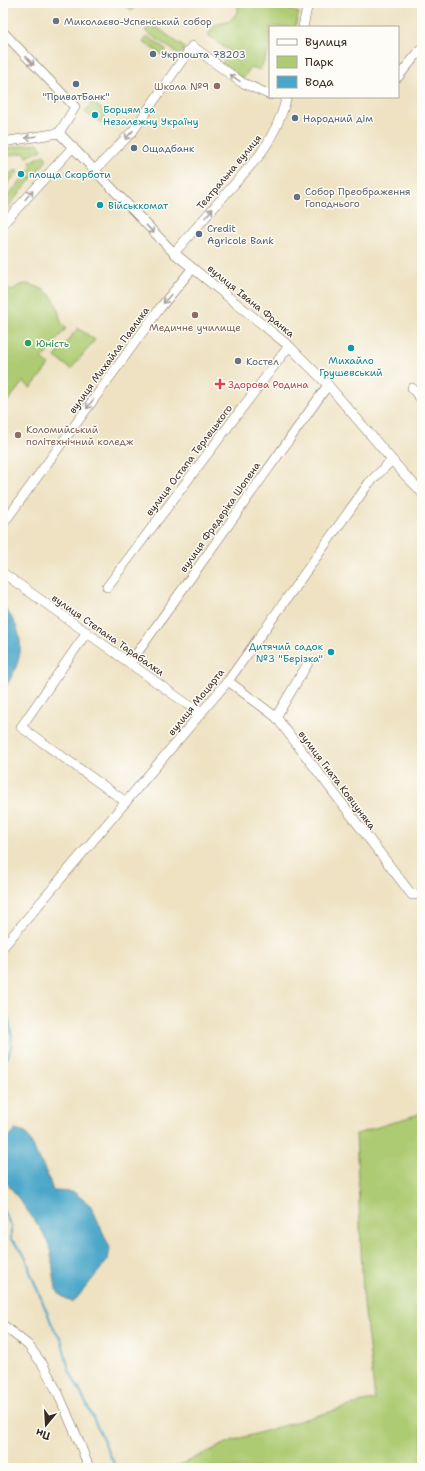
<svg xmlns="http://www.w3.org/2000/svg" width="425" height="1471" font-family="'Shantell Sans',sans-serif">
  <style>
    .green { fill: #adcb72; stroke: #747a48 }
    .water { fill: #4ba7c9; stroke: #436874 }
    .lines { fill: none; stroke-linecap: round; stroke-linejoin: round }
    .stream { stroke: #4ba7c9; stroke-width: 2 }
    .minor-casing { stroke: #7a6a57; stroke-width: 10 }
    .minor { stroke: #fff; stroke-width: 9 }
    .oneway { stroke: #a79f9a }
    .worship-dot { fill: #6b7280; stroke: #fdfcf7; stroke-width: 1.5 }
    .service-dot { fill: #5c6f8a; stroke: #fdfcf7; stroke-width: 1.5 }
    .education-dot { fill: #8d6e63; stroke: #fdfcf7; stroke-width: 1.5 }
    .culture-dot { fill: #0f9aa8; stroke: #fdfcf7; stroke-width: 1.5 }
    .leisure-dot { fill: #2e9e5b; stroke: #fdfcf7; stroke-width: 1.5 }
    .health-dot { fill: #e0444e; stroke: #fdfcf7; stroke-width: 1.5 }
    .labels { text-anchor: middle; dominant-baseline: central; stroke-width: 3; stroke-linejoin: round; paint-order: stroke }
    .worship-label { font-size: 10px; fill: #5b616d; stroke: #fdfcf7; text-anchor: start }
    .service-label { font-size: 10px; fill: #4e5e75; stroke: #fdfcf7; text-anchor: start }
    .education-label { font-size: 10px; fill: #785e54; stroke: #fdfcf7; text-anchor: end }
    .culture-label { font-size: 10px; fill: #0d838f; stroke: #fdfcf7; text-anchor: start }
    .street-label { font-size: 10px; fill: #3b2a1e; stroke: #fdfcf7 }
    .leisure-label { font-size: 10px; fill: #27864d; stroke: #fdfcf7; text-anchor: start }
    .health-label { font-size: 10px; fill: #be3a42; stroke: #fdfcf7; text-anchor: start }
  </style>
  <rect width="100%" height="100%" fill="#fdfcf7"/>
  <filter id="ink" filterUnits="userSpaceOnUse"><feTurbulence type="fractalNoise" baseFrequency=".025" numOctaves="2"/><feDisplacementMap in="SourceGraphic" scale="8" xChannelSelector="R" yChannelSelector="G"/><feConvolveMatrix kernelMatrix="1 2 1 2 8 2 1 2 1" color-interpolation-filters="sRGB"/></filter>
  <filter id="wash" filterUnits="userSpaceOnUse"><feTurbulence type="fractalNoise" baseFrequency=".012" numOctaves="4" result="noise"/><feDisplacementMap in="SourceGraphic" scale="16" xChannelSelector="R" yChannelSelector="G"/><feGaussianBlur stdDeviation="0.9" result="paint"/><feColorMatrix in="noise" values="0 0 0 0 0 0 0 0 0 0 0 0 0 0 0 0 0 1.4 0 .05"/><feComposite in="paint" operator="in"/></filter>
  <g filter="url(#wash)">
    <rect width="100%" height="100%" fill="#eee2c2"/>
    <g class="green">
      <polygon points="121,3 137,3 132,11"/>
      <polygon points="238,3 279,3 279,5 299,13 295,27 270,27 270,48 260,70 251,67 243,79 221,64 230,52 208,35 215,25 230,21 238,11"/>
      <polygon points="151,23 185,48 180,55 145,31"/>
      <polygon points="147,36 166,49 162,55 143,42"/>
      <polygon points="92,102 107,113 101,123 85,112"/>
      <polygon points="38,143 42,150 27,157 25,153 3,156 3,149"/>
      <polygon points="44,155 47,160 6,209 3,202 32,167 30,162"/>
      <polygon points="17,170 18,172 3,189 3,177"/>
      <path d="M25,284C41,286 53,293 58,309C61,319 58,320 66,328L42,359L49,365L31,388L23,382L3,407V290L5,286L12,291L18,286Z"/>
      <polygon points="78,328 95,340 71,369 55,357"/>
      <polygon points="422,1113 422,1468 173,1468 231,1441 363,1402 375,1400 363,1295 356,1134"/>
    </g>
    <g class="water">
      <path d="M3,606C28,634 24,661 3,690Z"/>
      <polygon points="15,1130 26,1133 48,1176 53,1191 74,1192 91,1206 110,1248 108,1260 77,1298 72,1302 60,1295 56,1289 50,1248 43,1232 8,1184 3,1180 3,1143"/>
    </g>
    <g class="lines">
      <g class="stream">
        <path d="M3,999C9,1021 19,1044 3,1064"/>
        <path d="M3,1210L11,1226V1240C21,1248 28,1259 30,1272L54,1329L61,1338L69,1370L90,1411L116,1468"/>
      </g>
    </g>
  </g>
  <g filter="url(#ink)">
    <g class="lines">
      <defs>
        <g id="minor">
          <polyline points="303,27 308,3"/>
          <polyline points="3,32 75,107 59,133"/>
          <polyline points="398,77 422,48"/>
          <polyline points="59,133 174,253 289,346 328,385 404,474 421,491 422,494"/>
          <polyline points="3,142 59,133"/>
          <polyline points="95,170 133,131 192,46 241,82 270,95"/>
          <polyline points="3,224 73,147"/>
          <path d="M174,253L259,156C272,138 281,119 287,97"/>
          <polyline points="412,388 422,400"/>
          <polyline points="3,524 160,308 192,269"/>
          <polyline points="3,573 201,714"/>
          <polyline points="107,587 289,346"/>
          <polyline points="87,632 21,727 126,802"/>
          <polyline points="130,663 328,385"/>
          <polyline points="228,681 276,717 412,895 422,893"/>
          <polyline points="276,717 308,663"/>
          <polyline points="3,947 228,681 369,483 392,460"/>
          <polyline points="3,1325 28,1345 43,1365 58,1393 80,1444 89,1468"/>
        </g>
      </defs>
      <use href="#minor" class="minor-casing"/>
      <use href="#minor" class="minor"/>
    </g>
    <defs><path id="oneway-shaft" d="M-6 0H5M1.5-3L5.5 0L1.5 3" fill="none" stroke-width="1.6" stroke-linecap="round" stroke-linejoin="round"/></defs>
    <g class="oneway">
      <use href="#oneway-shaft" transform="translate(30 61) rotate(46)"/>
      <use href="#oneway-shaft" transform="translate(235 78) rotate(-145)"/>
      <use href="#oneway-shaft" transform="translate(129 135) rotate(133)"/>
      <use href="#oneway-shaft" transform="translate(31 137) rotate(171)"/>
      <use href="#oneway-shaft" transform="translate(29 195) rotate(-48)"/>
      <use href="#oneway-shaft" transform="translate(209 213) rotate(-49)"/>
      <use href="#oneway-shaft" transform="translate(150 229) rotate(46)"/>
      <use href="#oneway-shaft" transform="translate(167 299) rotate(130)"/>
      <use href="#oneway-shaft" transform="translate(90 404) rotate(126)"/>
    </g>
  </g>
  <g class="worship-dot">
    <circle cx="56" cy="21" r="4"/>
    <circle cx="297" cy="197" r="4"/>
    <circle cx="238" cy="361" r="4"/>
  </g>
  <g class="service-dot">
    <circle cx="153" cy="54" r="4"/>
    <circle cx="76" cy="84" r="4"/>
    <circle cx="295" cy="118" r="4"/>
    <circle cx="134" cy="148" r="4"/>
    <circle cx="199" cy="234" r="4"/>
  </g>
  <g class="education-dot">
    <circle cx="217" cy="86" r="4"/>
    <circle cx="195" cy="315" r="4"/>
    <circle cx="18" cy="435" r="4"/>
  </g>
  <g class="culture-dot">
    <circle cx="95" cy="115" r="4"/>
    <circle cx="21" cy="174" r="4"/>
    <circle cx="100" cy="205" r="4"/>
    <circle cx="351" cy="348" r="4"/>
    <circle cx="331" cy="652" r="4"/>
  </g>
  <circle class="leisure-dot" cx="28" cy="343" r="4"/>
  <path class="health-dot" d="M218 378h4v4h4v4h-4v4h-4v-4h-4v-4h4z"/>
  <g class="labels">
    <g class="worship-label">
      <text x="64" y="21">Миколаєво-Успенський собор</text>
      <text x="305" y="191">Собор Преображення<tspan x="305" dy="12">Гоподнього</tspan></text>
      <text x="246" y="361">Костел</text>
    </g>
    <g class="service-label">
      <text x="161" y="54">Укрпошта 78203</text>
      <text x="76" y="96" text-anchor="middle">"ПриватБанк"</text>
      <text x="303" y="118">Народний дім</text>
      <text x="142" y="148">Ощадбанк</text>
      <text x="207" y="228">Credit<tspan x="207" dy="12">Agricole Bank</tspan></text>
    </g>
    <g class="education-label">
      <text x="209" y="86">Школа №9</text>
      <text x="195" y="327" text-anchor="middle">Медичне училище</text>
      <text x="26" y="429" text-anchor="start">Коломийський<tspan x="26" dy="12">політехнічний коледж</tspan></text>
    </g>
    <g class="culture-label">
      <text x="103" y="109">Борцям за<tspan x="103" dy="12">Незалежну Україну</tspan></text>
      <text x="29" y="174">площа Скорботи</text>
      <text x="108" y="205">Військкомат</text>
      <text x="351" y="360" text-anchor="middle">Михайло<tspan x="351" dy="12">Грушевський</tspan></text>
      <text x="323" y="646" text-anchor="end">Дитячий садок<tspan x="323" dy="12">№3 "Берізка"</tspan></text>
    </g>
    <g class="street-label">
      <text transform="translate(229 172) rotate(-50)">Театральна вулиця</text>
      <text transform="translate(251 301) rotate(39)">вулиця Івана Франка</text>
      <text transform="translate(109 360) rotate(-54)">вулиця Михайла Павлика</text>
      <text transform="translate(189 460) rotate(-53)">вулиця Остапа Терлецького</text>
      <text transform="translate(220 517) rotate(-55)">вулиця Фредеріка Шопена</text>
      <text transform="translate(108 635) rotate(35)">вулиця Степана Тарабалки</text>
      <text transform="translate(196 702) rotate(-51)">вулиця Моцарта</text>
      <text transform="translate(337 780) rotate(53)">вулиця Гната Ковцуняка</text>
    </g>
    <g class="leisure-label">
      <text x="36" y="343">Юність</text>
    </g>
    <g class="health-label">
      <text x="228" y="384">Здорова Родина</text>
    </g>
  </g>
  <rect width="425" height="1471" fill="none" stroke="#fdfcf7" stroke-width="16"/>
  <rect x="269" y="26" width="130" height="72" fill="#fdfcf7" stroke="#afa8a0"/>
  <rect x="277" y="39" width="20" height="6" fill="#ffffff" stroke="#afa8a0"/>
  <text x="305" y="46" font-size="12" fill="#3b2a1e">Вулиця</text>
  <rect x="277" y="56" width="20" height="12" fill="#adcb72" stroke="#afa8a0"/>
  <text x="305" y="66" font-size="12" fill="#3b2a1e">Парк</text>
  <rect x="277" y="76" width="20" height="12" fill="#4ba7c9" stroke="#afa8a0"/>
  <text x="305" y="86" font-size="12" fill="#3b2a1e">Вода</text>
  <g transform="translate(46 1425) rotate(198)" stroke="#fdfcf7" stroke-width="3" paint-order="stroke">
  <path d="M0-3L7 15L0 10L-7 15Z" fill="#3b2a1e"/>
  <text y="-6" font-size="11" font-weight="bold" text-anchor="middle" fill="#3b2a1e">Пн</text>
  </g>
</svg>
